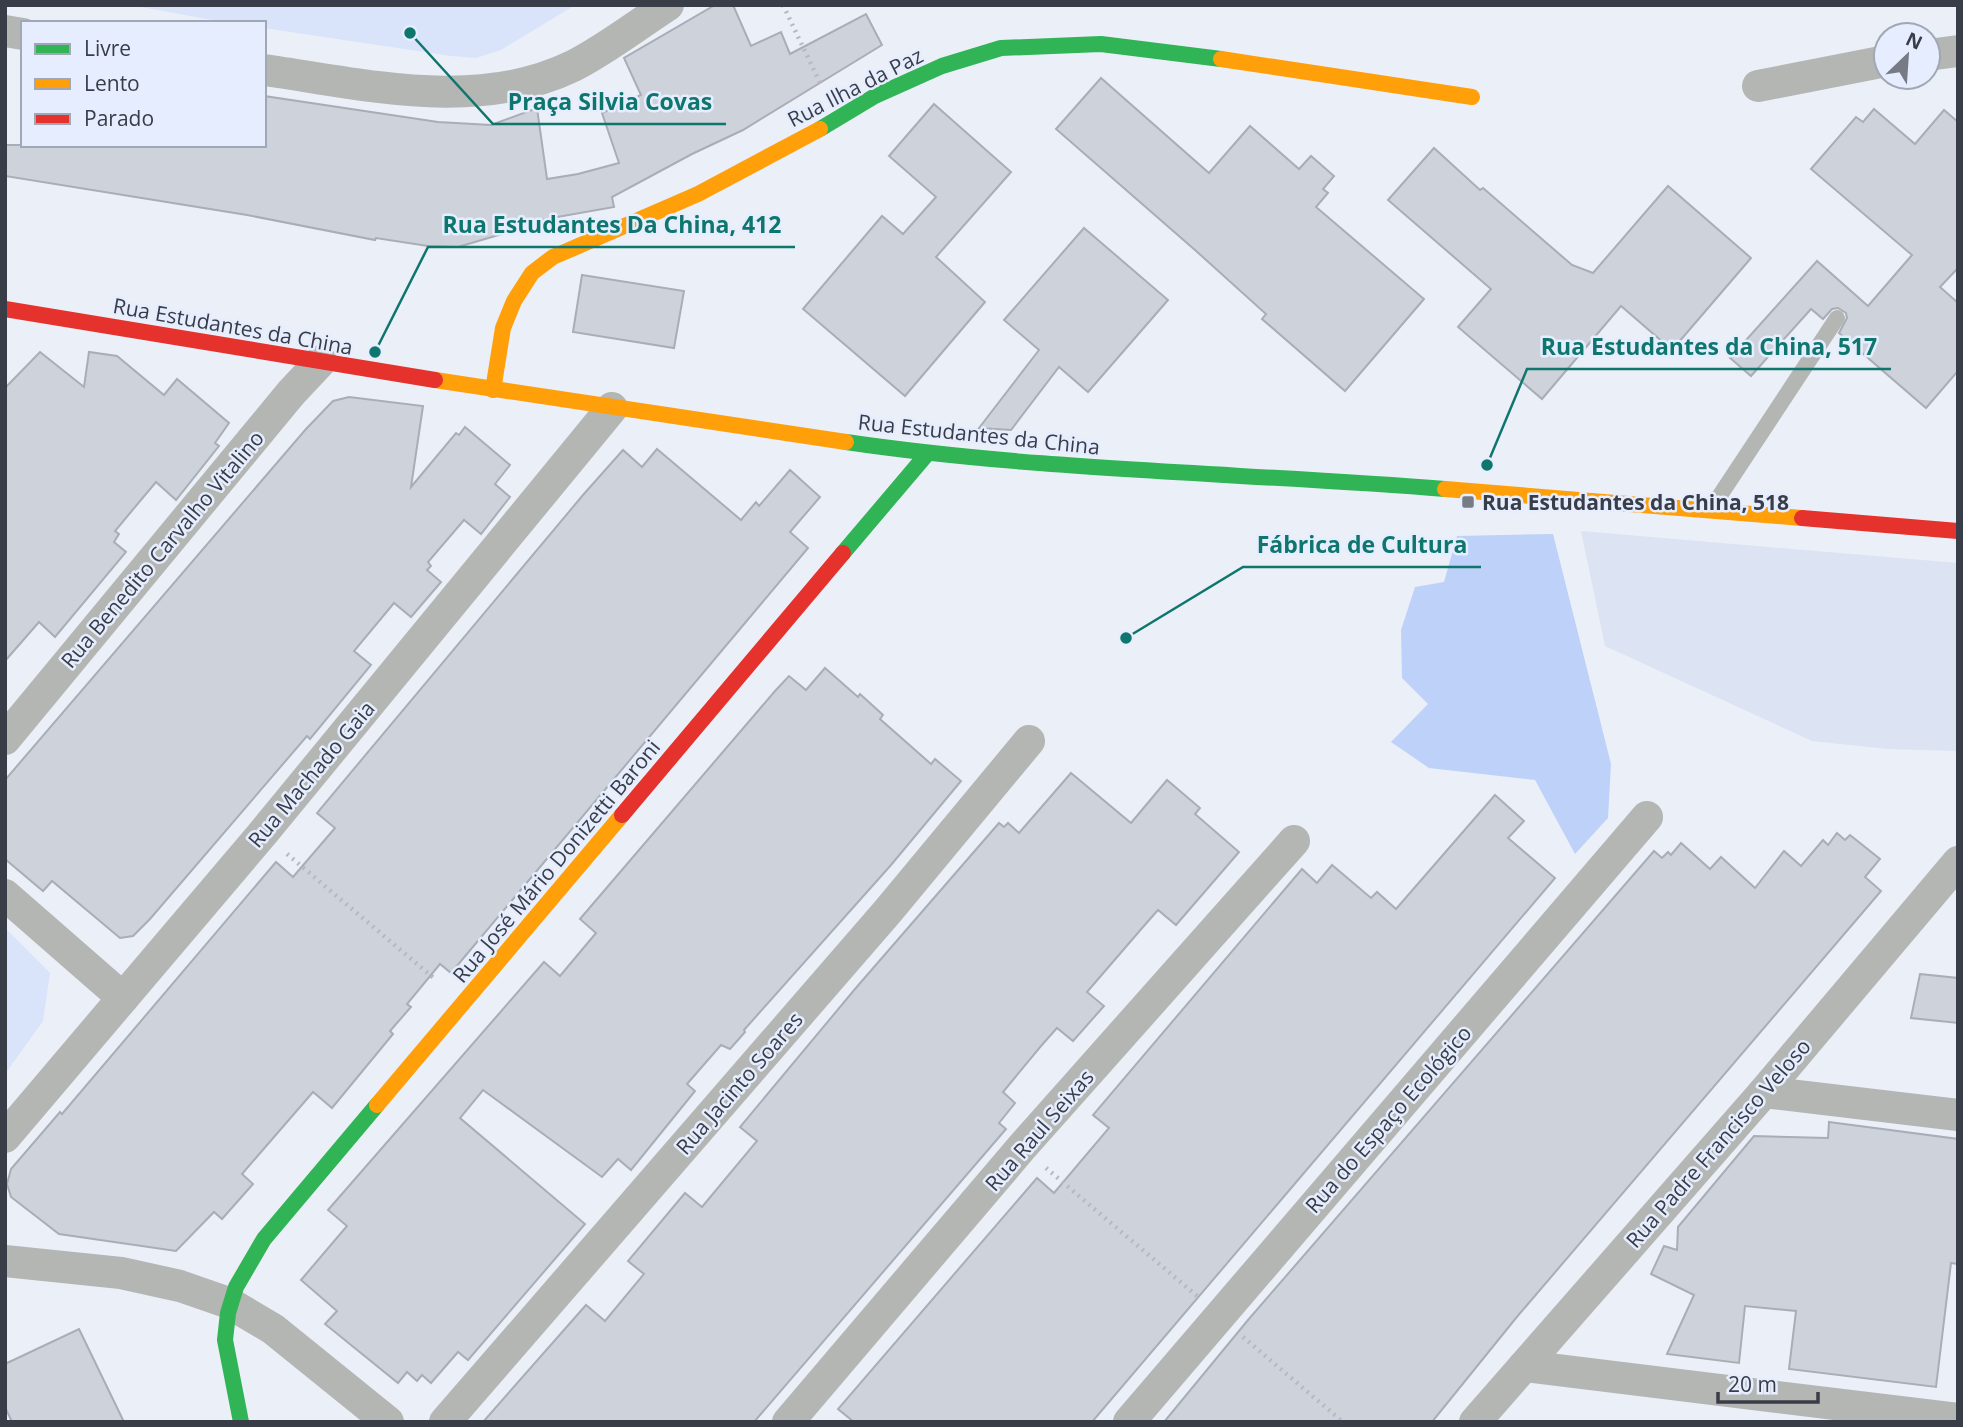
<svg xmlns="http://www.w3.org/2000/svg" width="1963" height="1427" font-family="'Open Sans',sans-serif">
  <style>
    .built { fill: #dce3f3 }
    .green { fill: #d9e3f9 }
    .forest { fill: #bed1f9 }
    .building { fill: #ced2db; stroke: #a9adb6; stroke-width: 2 }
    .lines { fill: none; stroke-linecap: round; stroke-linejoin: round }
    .path { stroke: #b8b9bb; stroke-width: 4.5; stroke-dasharray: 2 5; stroke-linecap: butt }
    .lane { stroke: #b4b6b3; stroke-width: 16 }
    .street { stroke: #b4b6b3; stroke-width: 32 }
    .fast { stroke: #30b455; stroke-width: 16 }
    .slow { stroke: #ff9f0a; stroke-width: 16 }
    .jam { stroke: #e5322d; stroke-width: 16 }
    .poi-dot { fill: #777b86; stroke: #e5edfe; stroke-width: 2.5 }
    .labels { text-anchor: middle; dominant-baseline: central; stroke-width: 5; stroke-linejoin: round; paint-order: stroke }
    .street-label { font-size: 21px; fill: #383d48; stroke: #e5edfe }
    .poi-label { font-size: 21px; font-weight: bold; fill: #383d48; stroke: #e5edfe; text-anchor: start }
    .leader { fill: none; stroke: #0f766e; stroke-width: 2.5 }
    .callout-dot { fill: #0f766e; stroke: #e5edfe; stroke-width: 2.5 }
    .callout-label { font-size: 23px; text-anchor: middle; font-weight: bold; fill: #0f766e; stroke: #e5edfe; stroke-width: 5; stroke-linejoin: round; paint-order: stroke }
  </style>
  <rect width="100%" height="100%" fill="#ebeff8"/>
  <polygon class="built" points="1581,531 1958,563 1958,751 1888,749 1812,741 1605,646"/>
  <g class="green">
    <polygon points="130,5 575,5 501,50 476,58 451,56 264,28 264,23 229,23"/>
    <polygon points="5,928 50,973 43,1021 5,1074"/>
  </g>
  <polygon class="forest" points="1553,534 1611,764 1608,818 1575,854 1535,780 1429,768 1391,742 1428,704 1402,678 1401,630 1415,587 1444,582 1457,536"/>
  <g class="building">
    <polygon points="715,5 733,5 751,46 781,32 790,54 866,14 882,45 743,130 692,154 612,197 614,207 512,225 512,231 458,247 428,246 376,238 375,240 247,215 5,176 5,145 264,145 264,96 438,122 491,125 537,108 547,179 578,174 619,163 602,113 641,95 624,58"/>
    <polygon points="1101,78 1209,173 1250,126 1299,169 1311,156 1334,176 1323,189 1328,193 1316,207 1424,299 1345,391 1262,319 1266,314 1195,250 1056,129"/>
    <polygon points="934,104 1011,172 936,257 985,302 905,396 803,309 882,216 903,234 936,197 889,156"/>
    <polygon points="1874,109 1915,144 1944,110 1958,122 1958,268 1940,287 1958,303 1958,371 1926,408 1839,333 1847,318 1846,313 1838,308 1832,309 1823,319 1811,309 1751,376 1730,358 1817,261 1868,306 1912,255 1811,169 1856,117 1863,122"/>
    <polygon points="1434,148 1480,190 1483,188 1572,265 1593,273 1668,186 1751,258 1672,350 1621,306 1542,399 1458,327 1491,289 1388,200"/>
    <polygon points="1084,228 1168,300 1088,392 1059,367 1011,430 979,428 1039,350 1004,320"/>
    <polygon points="582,275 684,291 674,348 573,332"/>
    <polygon points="40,352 84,387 89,352 117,356 164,395 177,379 229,423 215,443 219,446 176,500 156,482 115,531 119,534 114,542 126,552 55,637 39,622 5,661 5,388"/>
    <polygon points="349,397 423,406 411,487 456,433 459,435 465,427 510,465 495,484 510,497 481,534 464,520 428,562 431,566 427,570 441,582 411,617 394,603 354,651 371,665 310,739 307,736 150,919 133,936 120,938 52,881 43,891 5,859 5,780 306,429 333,401"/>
    <polygon points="657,449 741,520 756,502 759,506 790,470 820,497 790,532 808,548 451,973 440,964 407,1004 411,1007 390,1031 393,1034 332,1108 313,1092 242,1174 253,1184 222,1219 214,1212 176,1251 59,1234 11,1197 7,1184 11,1169 60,1112 62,1114 276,862 293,877 335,828 317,813 583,495 623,450 642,467"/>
    <polygon points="825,668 858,697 860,694 883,715 880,719 931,764 935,759 961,781 891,865 744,1030 745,1032 730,1049 721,1045 687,1084 695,1091 631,1170 618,1159 602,1177 483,1090 460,1118 585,1224 468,1360 458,1352 431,1383 422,1375 417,1381 407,1372 398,1383 325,1324 337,1311 301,1280 347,1226 328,1210 544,962 560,976 596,933 580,919 775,691 789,676 806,690"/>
    <polygon points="1071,773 1131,823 1167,780 1200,808 1195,814 1239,852 1176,925 1158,910 1143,927 1087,992 1104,1006 1073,1041 1057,1028 1041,1046 1003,1092 1015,1103 999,1123 1006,1129 754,1422 483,1422 586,1305 605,1321 644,1274 628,1261 685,1193 702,1207 757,1141 740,1127 855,989 999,823 1004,827 1008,823 1019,833"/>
    <polygon points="1495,795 1524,821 1508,838 1555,878 1092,1422 854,1422 838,1409 1037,1178 1054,1193 1109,1128 1093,1115 1302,869 1317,883 1332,865 1371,898 1377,892 1396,909"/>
    <polygon points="1837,833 1845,840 1850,835 1880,859 1865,877 1881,891 1516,1318 1432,1422 1164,1422 1248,1320 1654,851 1662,858 1668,852 1671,855 1681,843 1710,869 1721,857 1755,888 1784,851 1801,866 1823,840 1828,845"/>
    <polygon points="1920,974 1958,978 1958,1023 1911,1018"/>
    <polygon points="1829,1122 1958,1139 1958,1264 1951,1263 1936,1387 1789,1369 1796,1311 1745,1306 1739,1363 1667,1354 1694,1295 1651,1274 1664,1246 1677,1250 1678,1227 1754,1136 1828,1138"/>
    <polygon points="79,1329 124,1422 12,1422 5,1407 5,1364"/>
  </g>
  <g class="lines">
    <g class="path">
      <polyline points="783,5 822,87"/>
      <polyline points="287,854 436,980"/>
      <polyline points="1046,1168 1197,1296"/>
      <polyline points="1243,1337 1343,1422"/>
    </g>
    <polyline class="lane" points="1711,509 1837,318"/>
    <g class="street">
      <polyline points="5,31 23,34"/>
      <polyline points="1928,55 1958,51"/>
      <path d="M264,70C365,84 476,113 573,66C605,50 637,25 668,5"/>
      <polyline points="1758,86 1886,61"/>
      <polyline points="5,739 291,393 321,361"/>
      <polyline points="5,895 123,998"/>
      <polyline points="1764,1092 1958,1115"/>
      <polyline points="5,1137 263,833 612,408"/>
      <polyline points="5,1261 121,1273 180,1286 229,1303 273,1329 388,1422"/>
      <polyline points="1524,1366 1958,1419"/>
      <polyline points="445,1422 888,911 1029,741"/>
      <polyline points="788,1422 1022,1147 1294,841"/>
      <polyline points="1129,1422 1647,817"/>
      <polyline points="1475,1422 1764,1092 1958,862"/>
    </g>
    <g class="fast">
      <polyline points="820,129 875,96 942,66 1001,48 1101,44 1221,59"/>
      <path d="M846,442C1044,471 1245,473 1445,489"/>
      <polyline points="843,553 927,454"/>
      <polyline points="241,1422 225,1340 228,1313 236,1287 264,1239 377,1105"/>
    </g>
    <g class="slow">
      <polyline points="1221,59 1472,97"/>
      <polyline points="435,380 846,442"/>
      <polyline points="493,390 503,328 514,301 532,273 553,257 698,194 820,129"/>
      <polyline points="1445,489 1802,518"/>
      <polyline points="377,1105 622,815"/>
    </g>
    <g class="jam">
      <polyline points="5,309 435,380"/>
      <polyline points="1802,518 1958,531"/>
      <polyline points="622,815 843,553"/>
    </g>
  </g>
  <rect class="poi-dot" x="1461" y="495" width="14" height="14" rx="3.5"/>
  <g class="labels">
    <g class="street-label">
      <text transform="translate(855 87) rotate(-27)">Rua Ilha da Paz</text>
      <text transform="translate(233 326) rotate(10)">Rua Estudantes da China</text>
      <text transform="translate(979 434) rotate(6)">Rua Estudantes da China</text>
      <text transform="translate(162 549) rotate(-50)">Rua Benedito Carvalho Vitalino</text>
      <text transform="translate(311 774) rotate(-50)">Rua Machado Gaia</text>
      <text transform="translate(556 861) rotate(-50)">Rua José Mário Donizetti Baroni</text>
      <text transform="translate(739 1083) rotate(-49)">Rua Jacinto Soares</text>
      <text transform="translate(1388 1119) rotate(-49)">Rua do Espaço Ecológico</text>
      <text transform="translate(1039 1130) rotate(-49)">Rua Raul Seixas</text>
      <text transform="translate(1718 1143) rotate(-49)">Rua Padre Francisco Veloso</text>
    </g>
    <g class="poi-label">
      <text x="1482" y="502">Rua Estudantes da China, 518</text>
    </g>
  </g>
  <path class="leader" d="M410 33L493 124H726M375 352L428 247H795M1487 465L1527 369H1891M1126 638L1243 567H1481"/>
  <g class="callout-dot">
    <circle cx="410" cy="33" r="7"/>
    <circle cx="375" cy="352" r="7"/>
    <circle cx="1487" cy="465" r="7"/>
    <circle cx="1126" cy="638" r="7"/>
  </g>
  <g class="callout-label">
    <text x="610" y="110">Praça Silvia Covas</text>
    <text x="612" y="233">Rua Estudantes Da China, 412</text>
    <text x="1709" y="355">Rua Estudantes da China, 517</text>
    <text x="1362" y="553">Fábrica de Cultura</text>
  </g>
  <rect width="1963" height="1427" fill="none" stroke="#383d48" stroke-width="14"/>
  <rect x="21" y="21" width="245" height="126" fill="#e5edfe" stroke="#a0a7b5" stroke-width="2"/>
  <rect x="35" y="44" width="35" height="10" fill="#30b455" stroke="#a0a7b5" stroke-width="2"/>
  <text x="84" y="56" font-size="21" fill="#383d48">Livre</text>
  <rect x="35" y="79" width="35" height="10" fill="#ff9f0a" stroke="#a0a7b5" stroke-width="2"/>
  <text x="84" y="91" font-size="21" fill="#383d48">Lento</text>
  <rect x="35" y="114" width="35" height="10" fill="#e5322d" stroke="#a0a7b5" stroke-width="2"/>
  <text x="84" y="126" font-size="21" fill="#383d48">Parado</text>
  <g transform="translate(1907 56) rotate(25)"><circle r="33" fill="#e5edfe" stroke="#a0a7b5" stroke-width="2"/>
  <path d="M0-5L12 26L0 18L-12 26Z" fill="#777b86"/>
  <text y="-10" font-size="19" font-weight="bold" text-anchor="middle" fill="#383d48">N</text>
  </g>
  <path d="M1718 1392v10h100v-10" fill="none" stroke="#383d48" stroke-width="3.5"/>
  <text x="1728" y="1392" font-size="21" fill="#383d48" stroke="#e5edfe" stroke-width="5" paint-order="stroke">20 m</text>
</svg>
